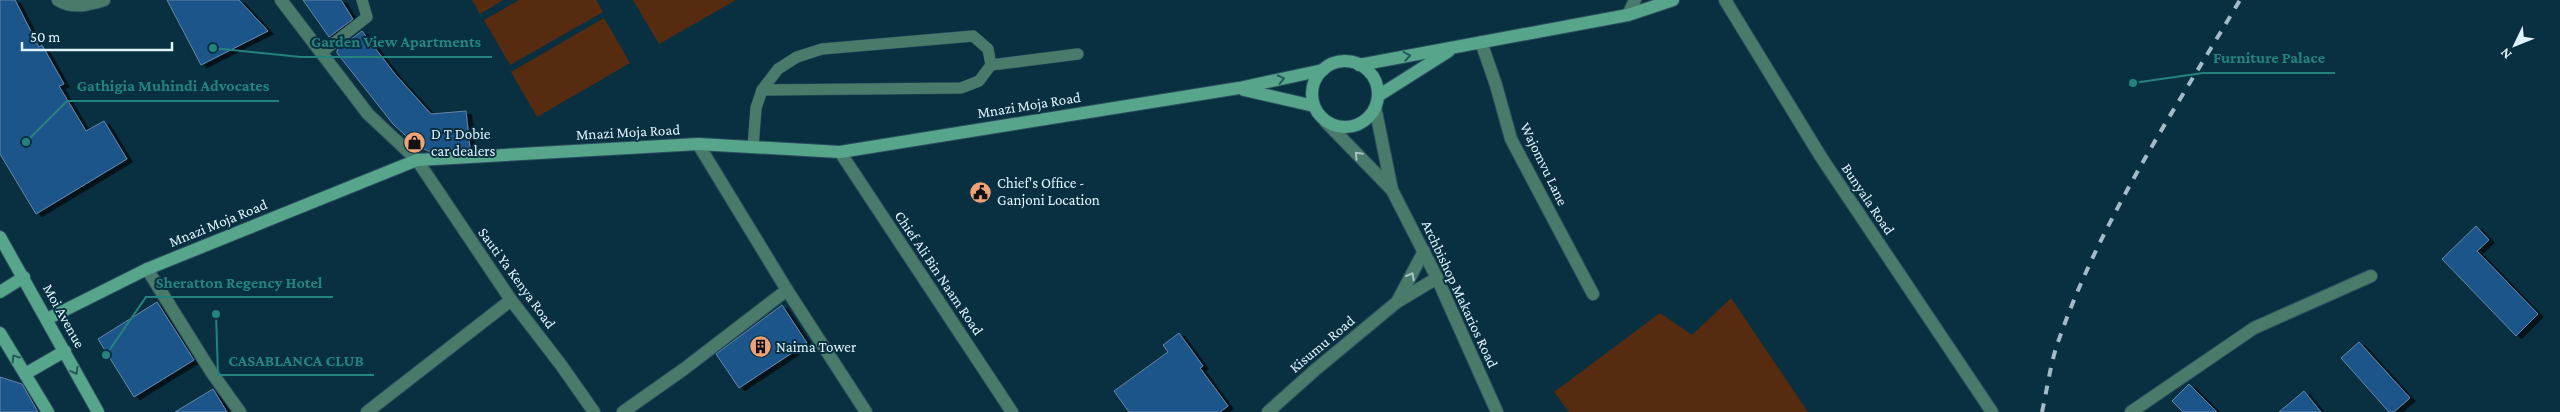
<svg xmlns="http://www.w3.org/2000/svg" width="2560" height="412" font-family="'Crimson Pro',serif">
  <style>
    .green { fill: #572b0f }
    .building { fill: #1d5589; stroke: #6586a8; filter: url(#shadow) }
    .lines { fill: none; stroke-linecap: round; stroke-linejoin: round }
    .service-casing { stroke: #2b4f5f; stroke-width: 12 }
    .minor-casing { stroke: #2b4f5f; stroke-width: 14 }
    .tertiary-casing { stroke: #2b4f5f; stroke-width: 14 }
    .secondary-casing { stroke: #2b4f5f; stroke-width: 14 }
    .service { stroke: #4a7a6a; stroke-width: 11 }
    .minor { stroke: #4a7a6a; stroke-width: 12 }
    .tertiary { stroke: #4a7a6a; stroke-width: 12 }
    .secondary { stroke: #57a68c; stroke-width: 12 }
    .rail { stroke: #a1bbc8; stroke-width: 4; stroke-dasharray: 9 9; stroke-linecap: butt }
    .oneway { stroke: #24595b }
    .oneway2 { stroke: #a4c3c3 }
    .labels { text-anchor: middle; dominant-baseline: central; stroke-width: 4; stroke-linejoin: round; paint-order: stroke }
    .street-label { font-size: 15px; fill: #e0f4ff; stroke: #093041 }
    .poi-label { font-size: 15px; fill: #e0f4ff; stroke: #093041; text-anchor: start }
    .leader { fill: none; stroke: #24837c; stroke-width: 2 }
    .callout-dot { fill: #24837c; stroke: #093041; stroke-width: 2 }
    .callout-label { font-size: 16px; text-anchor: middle; font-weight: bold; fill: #24837c; stroke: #093041; stroke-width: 4; stroke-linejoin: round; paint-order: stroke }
  </style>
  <defs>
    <filter id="shadow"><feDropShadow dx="5.5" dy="3" stdDeviation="0" flood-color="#0009"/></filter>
  </defs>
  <rect width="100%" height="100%" fill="#093041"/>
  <g class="green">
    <polygon points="472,0 503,0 480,14"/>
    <polygon points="519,0 596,0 603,12 510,65 484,20"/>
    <polygon points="633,0 736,0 659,44"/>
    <polygon points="604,18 630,63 537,117 511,72"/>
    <polygon points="1731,298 1808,412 1569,412 1554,392 1660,313 1692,335"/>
  </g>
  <g class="building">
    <polygon points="0,0 15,0 39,47 42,45 64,84 59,86 86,131 104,121 127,159 36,214 0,154"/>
    <polygon points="167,0 239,0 268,31 201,65"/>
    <polygon points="303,0 341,0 353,19 329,37"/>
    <polygon points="362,31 395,74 431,114 466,111 470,148 428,151 416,145 393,124 337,53 337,50"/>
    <polygon points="2476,226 2489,240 2477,251 2538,314 2516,336 2442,259"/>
    <polygon points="157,302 194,360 134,397 98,339"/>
    <polygon points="782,305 807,343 739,388 716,354"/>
    <polygon points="1179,333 1203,366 1200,368 1228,406 1220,412 1129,412 1114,391 1168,352 1163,345"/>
    <polygon points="2359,342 2410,398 2394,412 2389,412 2341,358"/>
    <polygon points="0,377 22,384 38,412 0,412"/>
    <polygon points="2189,384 2217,412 2183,412 2172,401"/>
    <polygon points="213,389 227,412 175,412"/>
    <polygon points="2304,391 2321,412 2279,412"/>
  </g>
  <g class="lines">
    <defs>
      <g id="service">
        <polygon points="973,36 988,49 991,65 979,81 961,88 762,90 778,69 797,57 822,49"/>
        <polyline points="321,53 367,17 362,0"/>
        <polyline points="991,65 1078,54"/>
        <polyline points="753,147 756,108 762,90"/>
      </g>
      <g id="minor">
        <path d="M58,0C73,9 88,5 104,0"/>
        <polyline points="281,0 368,114 417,160 511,300 561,365 594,412"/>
        <polyline points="1725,0 1821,157 1992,412"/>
        <polyline points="1481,42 1496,85 1511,139 1593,294"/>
        <polyline points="698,144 787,290 866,412"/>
        <polyline points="840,152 1012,412"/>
        <polyline points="147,269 212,373 240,412"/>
        <polyline points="1397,302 1424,251"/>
        <polyline points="367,412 511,300"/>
        <polyline points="623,412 684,369 787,290"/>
        <polyline points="1268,412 1315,370 1397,302 1437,278"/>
        <polyline points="2131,412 2254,328 2371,276"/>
      </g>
      <g id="tertiary">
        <polyline points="1628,15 1635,0"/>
        <polyline points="1375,107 1392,190"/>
        <polyline points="1325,121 1392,190 1437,278 1497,412"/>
      </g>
      <g id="secondary">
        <circle cx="1345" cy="94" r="33"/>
        <polyline points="1359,65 1628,15 1673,0"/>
        <polyline points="1244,90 1314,106"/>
        <polyline points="1378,96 1449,51"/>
        <polyline points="0,237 98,412"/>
        <polyline points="0,292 24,277"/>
        <polyline points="47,319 147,269 417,160 698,144 840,152 1239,88 1323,70"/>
        <polyline points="0,333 48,412"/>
        <polyline points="25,374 65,351"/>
      </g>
    </defs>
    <use href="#service" class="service-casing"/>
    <use href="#minor" class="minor-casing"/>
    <use href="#tertiary" class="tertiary-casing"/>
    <use href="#secondary" class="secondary-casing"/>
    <use href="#service" class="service"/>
    <use href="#minor" class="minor"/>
    <use href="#tertiary" class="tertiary"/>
    <use href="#secondary" class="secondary"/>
    <path class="rail" d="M2042,412C2047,390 2050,366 2057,345C2099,222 2174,111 2240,0"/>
  </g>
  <defs><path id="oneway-chevron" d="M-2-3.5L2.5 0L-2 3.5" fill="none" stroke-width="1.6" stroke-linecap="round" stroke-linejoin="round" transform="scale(1.25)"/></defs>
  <g class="oneway">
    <use href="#oneway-chevron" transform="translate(1407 56) rotate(-10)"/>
    <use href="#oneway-chevron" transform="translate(1281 79) rotate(-13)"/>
    <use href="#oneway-chevron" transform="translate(15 358) rotate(-123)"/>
    <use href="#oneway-chevron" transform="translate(75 371) rotate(61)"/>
  </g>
  <g class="oneway2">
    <use href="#oneway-chevron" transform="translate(1358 155) rotate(-134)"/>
    <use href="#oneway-chevron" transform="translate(1411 276) rotate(-62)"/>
  </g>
  <defs>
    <symbol id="shop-disc" viewBox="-11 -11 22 22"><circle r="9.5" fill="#efa377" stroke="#093041"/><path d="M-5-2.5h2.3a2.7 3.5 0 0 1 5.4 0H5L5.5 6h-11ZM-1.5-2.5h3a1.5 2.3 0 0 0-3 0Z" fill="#111"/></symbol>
    <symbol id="civic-disc" viewBox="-11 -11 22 22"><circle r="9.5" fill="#efa377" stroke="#093041"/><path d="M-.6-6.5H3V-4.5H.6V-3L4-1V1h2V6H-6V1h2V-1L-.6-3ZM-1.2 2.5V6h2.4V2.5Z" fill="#111"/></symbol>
    <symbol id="building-disc" viewBox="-11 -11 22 22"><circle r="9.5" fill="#efa377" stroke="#093041"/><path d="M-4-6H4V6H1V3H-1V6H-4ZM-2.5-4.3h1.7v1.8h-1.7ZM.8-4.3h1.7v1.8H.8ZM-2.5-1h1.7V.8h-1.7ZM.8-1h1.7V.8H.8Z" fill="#111"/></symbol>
  </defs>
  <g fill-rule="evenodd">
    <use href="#shop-disc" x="402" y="130" width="25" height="25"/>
    <use href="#civic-disc" x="968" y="180" width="25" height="25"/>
    <use href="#building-disc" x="748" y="334" width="25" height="25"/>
  </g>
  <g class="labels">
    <g class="street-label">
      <text transform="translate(1029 105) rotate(-9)">Mnazi Moja Road</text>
      <text transform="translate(628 132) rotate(-3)">Mnazi Moja Road</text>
      <text transform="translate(1544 164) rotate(64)">Wajomvu Lane</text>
      <text transform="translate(1868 199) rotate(56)">Bunyala Road</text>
      <text transform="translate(218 223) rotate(-22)">Mnazi Moja Road</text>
      <text transform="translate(939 273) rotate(56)">Chief Ali Bin Naam Road</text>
      <text transform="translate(517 278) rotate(54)">Sauti Ya Kenya Road</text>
      <text transform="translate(1460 294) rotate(65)">Archbishop Makarios Road</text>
      <text transform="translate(64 316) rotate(61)">Moi Avenue</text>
      <text transform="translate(1322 344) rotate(-40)">Kisumu Road</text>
    </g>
    <g class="poi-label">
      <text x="431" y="134">D T Dobie<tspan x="431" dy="17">car dealers</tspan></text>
      <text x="997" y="183">Chief's Office -<tspan x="997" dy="17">Ganjoni Location</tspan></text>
      <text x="776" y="347">Naima Tower</text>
    </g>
  </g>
  <path class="leader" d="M213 48L301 57H492M2133 83L2203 73H2335M26 142L67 101H279M106 355L146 297H333M216 314L218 375H374"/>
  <g class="callout-dot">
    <circle cx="213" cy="48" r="5"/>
    <circle cx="2133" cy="83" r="5"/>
    <circle cx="26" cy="142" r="5"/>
    <circle cx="106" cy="355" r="5"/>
    <circle cx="216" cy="314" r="5"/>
  </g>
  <g class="callout-label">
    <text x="396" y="47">Garden View Apartments</text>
    <text x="2269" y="63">Furniture Palace</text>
    <text x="173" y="91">Gathigia Muhindi Advocates</text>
    <text x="239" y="288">Sheratton Regency Hotel</text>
    <text x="296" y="366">CASABLANCA CLUB</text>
  </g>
  <g transform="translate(2515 45) rotate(227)" stroke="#093041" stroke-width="4" paint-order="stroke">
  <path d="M0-4L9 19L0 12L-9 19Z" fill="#e0f4ff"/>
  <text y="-8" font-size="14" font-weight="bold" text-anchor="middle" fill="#e0f4ff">N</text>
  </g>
  <path d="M22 42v8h150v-8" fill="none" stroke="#e0f4ff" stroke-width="2.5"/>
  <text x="30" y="42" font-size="15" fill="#e0f4ff" stroke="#093041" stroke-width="4" paint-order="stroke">50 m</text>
</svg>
